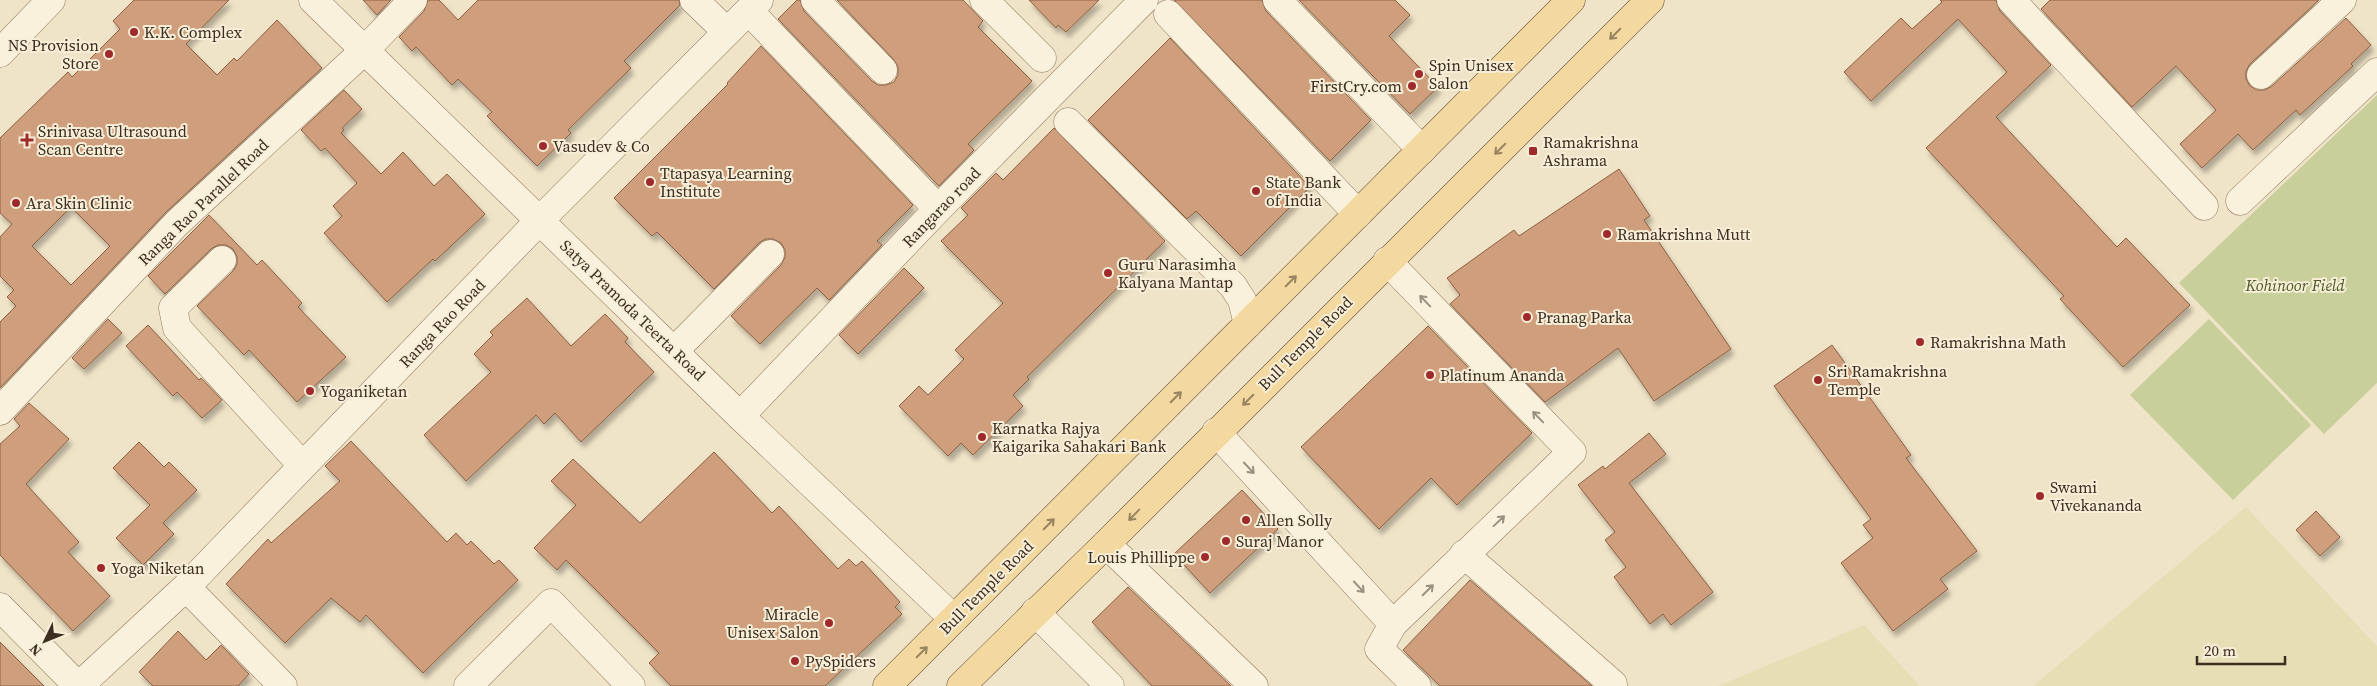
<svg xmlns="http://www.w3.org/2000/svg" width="2377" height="686" font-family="'Source Serif 4',serif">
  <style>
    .farmland { fill: #e6deb5 }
    .green { fill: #c9cf9b }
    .building { fill: #cf9f7d; stroke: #8d5f41; fill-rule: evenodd; filter: url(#shadow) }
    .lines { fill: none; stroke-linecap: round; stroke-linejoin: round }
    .minor-casing { stroke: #8d765c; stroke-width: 29 }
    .major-casing { stroke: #5b4430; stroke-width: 29 }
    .minor { stroke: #faf1dc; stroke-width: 28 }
    .major { stroke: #f3d9a0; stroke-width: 28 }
    .oneway { stroke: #988460 }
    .oneway2 { stroke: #9c907e }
    .poi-dot { fill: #9e2a2b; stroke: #f7eed8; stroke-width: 2 }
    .labels { text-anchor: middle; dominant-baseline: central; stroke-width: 4; stroke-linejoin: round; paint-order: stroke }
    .poi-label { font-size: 16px; fill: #3d2e20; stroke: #f7eed8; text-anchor: start }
    .street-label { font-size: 16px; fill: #3d2e20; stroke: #f7eed8 }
    .park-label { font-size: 16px; font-style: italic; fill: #4d5a26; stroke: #f7eed8 }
  </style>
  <defs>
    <filter id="shadow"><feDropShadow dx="3" dy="5.5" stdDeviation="2.5" flood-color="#0004"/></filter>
  </defs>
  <rect width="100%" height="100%" fill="#f0e4c8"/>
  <g class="farmland">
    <polygon points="2246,507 2377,646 2377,686 2033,686"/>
    <polygon points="1864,625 1920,686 1718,686"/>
  </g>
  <g class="green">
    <polygon points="2377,95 2377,383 2324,434 2179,283"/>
    <polygon points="2209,319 2311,425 2233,500 2130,395"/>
  </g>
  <g class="building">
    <path d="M134,0H229L186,44L217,75L234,58L237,61L277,20L322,68L166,212L0,388V322L16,306L7,297L14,290L0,276V237L12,224L0,213V138L68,72L72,77L120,29L113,21ZM71,207L110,246L71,285L32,246Z"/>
    <polygon points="363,0 391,0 377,15"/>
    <polygon points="428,0 439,0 458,20 478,0 679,0 680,5 624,61 631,68 568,130 571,133 537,166 487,116 492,112 458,79 452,85 416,47 412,51 399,37 424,11"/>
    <polygon points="797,0 800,0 804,11 872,81 878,85 886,85 894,82 898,75 898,67 894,60 837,0 963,0 983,21 978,27 1032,81 968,144 974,150 939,186 778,19"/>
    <polygon points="1029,0 1099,0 1066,32 1058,25 1056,28"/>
    <polygon points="1174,0 1262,0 1266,11 1371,120 1330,161"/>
    <polygon points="1299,0 1395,0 1410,15 1389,36 1438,87 1410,114"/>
    <polygon points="1940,0 1996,0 2000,11 2051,65 1996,117 2117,247 2126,238 2190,305 2123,367 2060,299 2064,296 1926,148 2007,72 1958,19 1871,101 1844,72 1901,18 1912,29 1942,2"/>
    <polygon points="2050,0 2319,0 2250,64 2246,71 2246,79 2250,86 2257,90 2265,90 2272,86 2346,18 2371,45 2351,64 2353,66 2300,115 2296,110 2253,150 2238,134 2202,168 2180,144 2216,110 2176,66 2132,107 2041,9"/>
    <polygon points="1170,38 1310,187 1241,256 1196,211 1187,219 1088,120"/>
    <polygon points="761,46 913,205 877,241 882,245 829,300 817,288 760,344 731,316 781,265 785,257 785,250 781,243 773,239 765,239 759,243 714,289 657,232 652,236 614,198 728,84 727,83"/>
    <polygon points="344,90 362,109 342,128 344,130 341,133 381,174 403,152 434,186 447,174 485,214 435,261 433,259 387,302 324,233 342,216 333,206 357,183 325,148 321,151 301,130"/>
    <polygon points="1054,128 1165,241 1027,377 1029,379 1013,395 1023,406 973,455 961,443 948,456 899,406 919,386 928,395 964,359 955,350 1003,303 941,241 968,215 961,208 996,173 1003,180"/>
    <polygon points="1619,169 1650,216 1644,220 1731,349 1654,401 1618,348 1545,402 1450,304 1460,295 1447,278 1514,230 1519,236"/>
    <polygon points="209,215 257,265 262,260 302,303 298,307 346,357 297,402 249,350 244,355 197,306 233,271 237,264 237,257 233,249 226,245 218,245 211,249 165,294 148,276"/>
    <polygon points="904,268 924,288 858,354 839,335"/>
    <polygon points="527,298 571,346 605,314 628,338 625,342 654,372 581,442 555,413 544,424 536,415 466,481 424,435 491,372 474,354 493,335 490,332"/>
    <polygon points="108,319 122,333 84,369 72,358"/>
    <polygon points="148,325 199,380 201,378 222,400 202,418 177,392 173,396 126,346"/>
    <polygon points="1428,326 1532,433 1457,505 1431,478 1379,529 1301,447"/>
    <polygon points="1832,345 1911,455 1906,458 1977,551 1940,579 1948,589 1893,631 1841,563 1873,538 1863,525 1871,519 1774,386"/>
    <polygon points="29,403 69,439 26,484 79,542 68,552 110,596 73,631 0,555 0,444 20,426 14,419"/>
    <polygon points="1649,433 1666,454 1629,483 1713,592 1671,625 1663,614 1650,624 1614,577 1626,567 1605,540 1615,532 1578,485 1603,466 1605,469"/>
    <polygon points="351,441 447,542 456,533 467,545 471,541 494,564 499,560 518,580 423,673 366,615 360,622 331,598 285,643 226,584 268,539 271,543 340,481 325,466"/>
    <polygon points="139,442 164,467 169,462 197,490 163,523 174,534 143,565 116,538 150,505 113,468"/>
    <polygon points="714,452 772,513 779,506 838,569 849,559 856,566 862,561 900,602 895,607 902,614 825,686 671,686 649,663 659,653 566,560 557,570 534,548 576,505 551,481 573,459 640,523"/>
    <polygon points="1242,490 1278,529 1210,593 1174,554"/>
    <polygon points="2316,511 2340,537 2320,556 2296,530"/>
    <polygon points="1470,580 1592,686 1440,686 1403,650"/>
    <polygon points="1128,587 1202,658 1231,686 1152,686 1092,622"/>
    <polygon points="178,631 206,660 221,645 249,674 238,686 153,686 139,672"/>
    <polygon points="0,642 44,686 0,686"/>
  </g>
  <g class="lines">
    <defs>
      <g id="minor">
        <polyline points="313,0 740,416 954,619"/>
        <polyline points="694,0 727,32"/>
        <polyline points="815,0 883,70"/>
        <polyline points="984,0 1042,58"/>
        <polyline points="1277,0 1422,150"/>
        <polyline points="2011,0 2204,206"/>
        <polyline points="749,11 938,209"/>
        <polyline points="1168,14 1358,214"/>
        <polyline points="0,53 51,0"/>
        <polyline points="2261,75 2342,0"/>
        <polyline points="1068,122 1233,286 1242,300 1248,324"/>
        <polyline points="2240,201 2377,72"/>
        <polyline points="222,260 173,308 177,328 302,465"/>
        <polyline points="1387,261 1572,452 1393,624 1379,649 1417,686"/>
        <polyline points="674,351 770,254"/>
        <polyline points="0,411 177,223 365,50 413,0"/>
        <polyline points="740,416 938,209 1144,0"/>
        <polyline points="1216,432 1393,624"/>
        <polyline points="1106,544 1254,686"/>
        <polyline points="1464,554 1613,684"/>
        <polyline points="186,587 283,686"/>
        <polyline points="0,607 78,686"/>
        <polyline points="1035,612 1110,686"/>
        <polyline points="79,686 186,587 540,220 759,0"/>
        <polyline points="468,686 551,603 631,686"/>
      </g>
      <g id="major">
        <polyline points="887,686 1571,0"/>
        <polyline points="961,686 1106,544 1650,0"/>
      </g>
    </defs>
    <use href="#minor" class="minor-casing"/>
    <use href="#major" class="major-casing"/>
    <use href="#minor" class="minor"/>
    <use href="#major" class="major"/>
  </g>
  <defs><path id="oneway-shaft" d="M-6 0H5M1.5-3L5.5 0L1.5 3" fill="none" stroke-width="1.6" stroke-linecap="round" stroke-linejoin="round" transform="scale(1.25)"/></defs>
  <g class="oneway">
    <use href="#oneway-shaft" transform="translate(1615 34) rotate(135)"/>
    <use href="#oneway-shaft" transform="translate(1500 149) rotate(135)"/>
    <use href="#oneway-shaft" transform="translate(1291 281) rotate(-45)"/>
    <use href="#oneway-shaft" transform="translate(1176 397) rotate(-45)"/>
    <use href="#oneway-shaft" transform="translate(1248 400) rotate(135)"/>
    <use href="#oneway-shaft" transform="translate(1134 515) rotate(134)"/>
    <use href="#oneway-shaft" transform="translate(1049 524) rotate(-45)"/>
    <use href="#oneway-shaft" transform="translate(922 652) rotate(-45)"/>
  </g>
  <g class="oneway2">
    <use href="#oneway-shaft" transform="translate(1425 301) rotate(-134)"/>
    <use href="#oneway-shaft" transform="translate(1538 417) rotate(-134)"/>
    <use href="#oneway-shaft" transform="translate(1249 468) rotate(47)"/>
    <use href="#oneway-shaft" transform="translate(1499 521) rotate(-43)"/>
    <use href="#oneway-shaft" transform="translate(1359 587) rotate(47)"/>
    <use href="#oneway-shaft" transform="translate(1428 590) rotate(-45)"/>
  </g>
  <g class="poi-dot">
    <circle cx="134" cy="32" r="5"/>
    <circle cx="109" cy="54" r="5"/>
    <circle cx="1419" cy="74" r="5"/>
    <circle cx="1412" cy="86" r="5"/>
    <path d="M24.5 132.5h5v5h5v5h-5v5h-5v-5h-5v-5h5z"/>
    <circle cx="543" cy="146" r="5"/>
    <rect x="1528" y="146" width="10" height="10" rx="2.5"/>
    <circle cx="650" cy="182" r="5"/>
    <circle cx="1256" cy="191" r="5"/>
    <circle cx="16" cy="203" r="5"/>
    <circle cx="1607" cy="234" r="5"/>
    <circle cx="1108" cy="273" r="5"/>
    <circle cx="1527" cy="317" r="5"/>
    <circle cx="1920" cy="342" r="5"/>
    <circle cx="1430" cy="375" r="5"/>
    <circle cx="1818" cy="380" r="5"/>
    <circle cx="310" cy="391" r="5"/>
    <circle cx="982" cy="437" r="5"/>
    <circle cx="2040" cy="496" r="5"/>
    <circle cx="1246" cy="520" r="5"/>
    <circle cx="1226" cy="541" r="5"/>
    <circle cx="1205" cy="557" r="5"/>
    <circle cx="101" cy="568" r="5"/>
    <circle cx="829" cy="623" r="5"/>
    <circle cx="795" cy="661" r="5"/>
  </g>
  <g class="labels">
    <g class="poi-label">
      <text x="144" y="32">K.K. Complex</text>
      <text x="99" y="45" text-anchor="end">NS Provision<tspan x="99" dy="18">Store</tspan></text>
      <text x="1429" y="65">Spin Unisex<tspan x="1429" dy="18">Salon</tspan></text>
      <text x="1402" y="86" text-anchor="end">FirstCry.com</text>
      <text x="38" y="131">Srinivasa Ultrasound<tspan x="38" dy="18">Scan Centre</tspan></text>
      <text x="1543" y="142">Ramakrishna<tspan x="1543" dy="18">Ashrama</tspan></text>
      <text x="553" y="146">Vasudev &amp; Co</text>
      <text x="660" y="173">Ttapasya Learning<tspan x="660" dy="18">Institute</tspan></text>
      <text x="1266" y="182">State Bank<tspan x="1266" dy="18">of India</tspan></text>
      <text x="26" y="203">Ara Skin Clinic</text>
      <text x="1617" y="234">Ramakrishna Mutt</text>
      <text x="1118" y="264">Guru Narasimha<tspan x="1118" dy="18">Kalyana Mantap</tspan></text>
      <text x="1537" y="317">Pranag Parka</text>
      <text x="1930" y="342">Ramakrishna Math</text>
      <text x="1828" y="371">Sri Ramakrishna<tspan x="1828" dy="18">Temple</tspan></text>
      <text x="1440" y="375">Platinum Ananda</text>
      <text x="320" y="391">Yoganiketan</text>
      <text x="992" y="428">Karnatka Rajya<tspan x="992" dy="18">Kaigarika Sahakari Bank</tspan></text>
      <text x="2050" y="487">Swami<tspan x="2050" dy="18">Vivekananda</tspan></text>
      <text x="1256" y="520">Allen Solly</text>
      <text x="1236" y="541">Suraj Manor</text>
      <text x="1195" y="557" text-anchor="end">Louis Phillippe</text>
      <text x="111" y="568">Yoga Niketan</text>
      <text x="819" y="614" text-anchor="end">Miracle<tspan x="819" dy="18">Unisex Salon</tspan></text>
      <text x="805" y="661">PySpiders</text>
    </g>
    <g class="street-label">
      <text transform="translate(203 202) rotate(-44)">Ranga Rao Parallel Road</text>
      <text transform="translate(941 207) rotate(-46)">Rangarao road</text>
      <text transform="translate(633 310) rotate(44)">Satya Pramoda Teerta Road</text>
      <text transform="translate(442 323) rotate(-46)">Ranga Rao Road</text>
      <text transform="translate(1305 343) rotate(-45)">Bull Temple Road</text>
      <text transform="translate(986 587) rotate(-45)">Bull Temple Road</text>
    </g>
    <g class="park-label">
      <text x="2295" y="285">Kohinoor Field</text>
    </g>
  </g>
  <g transform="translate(45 641) rotate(227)" stroke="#f7eed8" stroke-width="4" paint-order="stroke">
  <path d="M0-4L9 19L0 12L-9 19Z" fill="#3d2e20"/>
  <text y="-8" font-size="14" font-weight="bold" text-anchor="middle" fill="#3d2e20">N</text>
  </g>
  <path d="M2197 656v8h88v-8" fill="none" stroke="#3d2e20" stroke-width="2.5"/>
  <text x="2204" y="656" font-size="15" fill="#3d2e20" stroke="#f7eed8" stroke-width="4" paint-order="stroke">20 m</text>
</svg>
